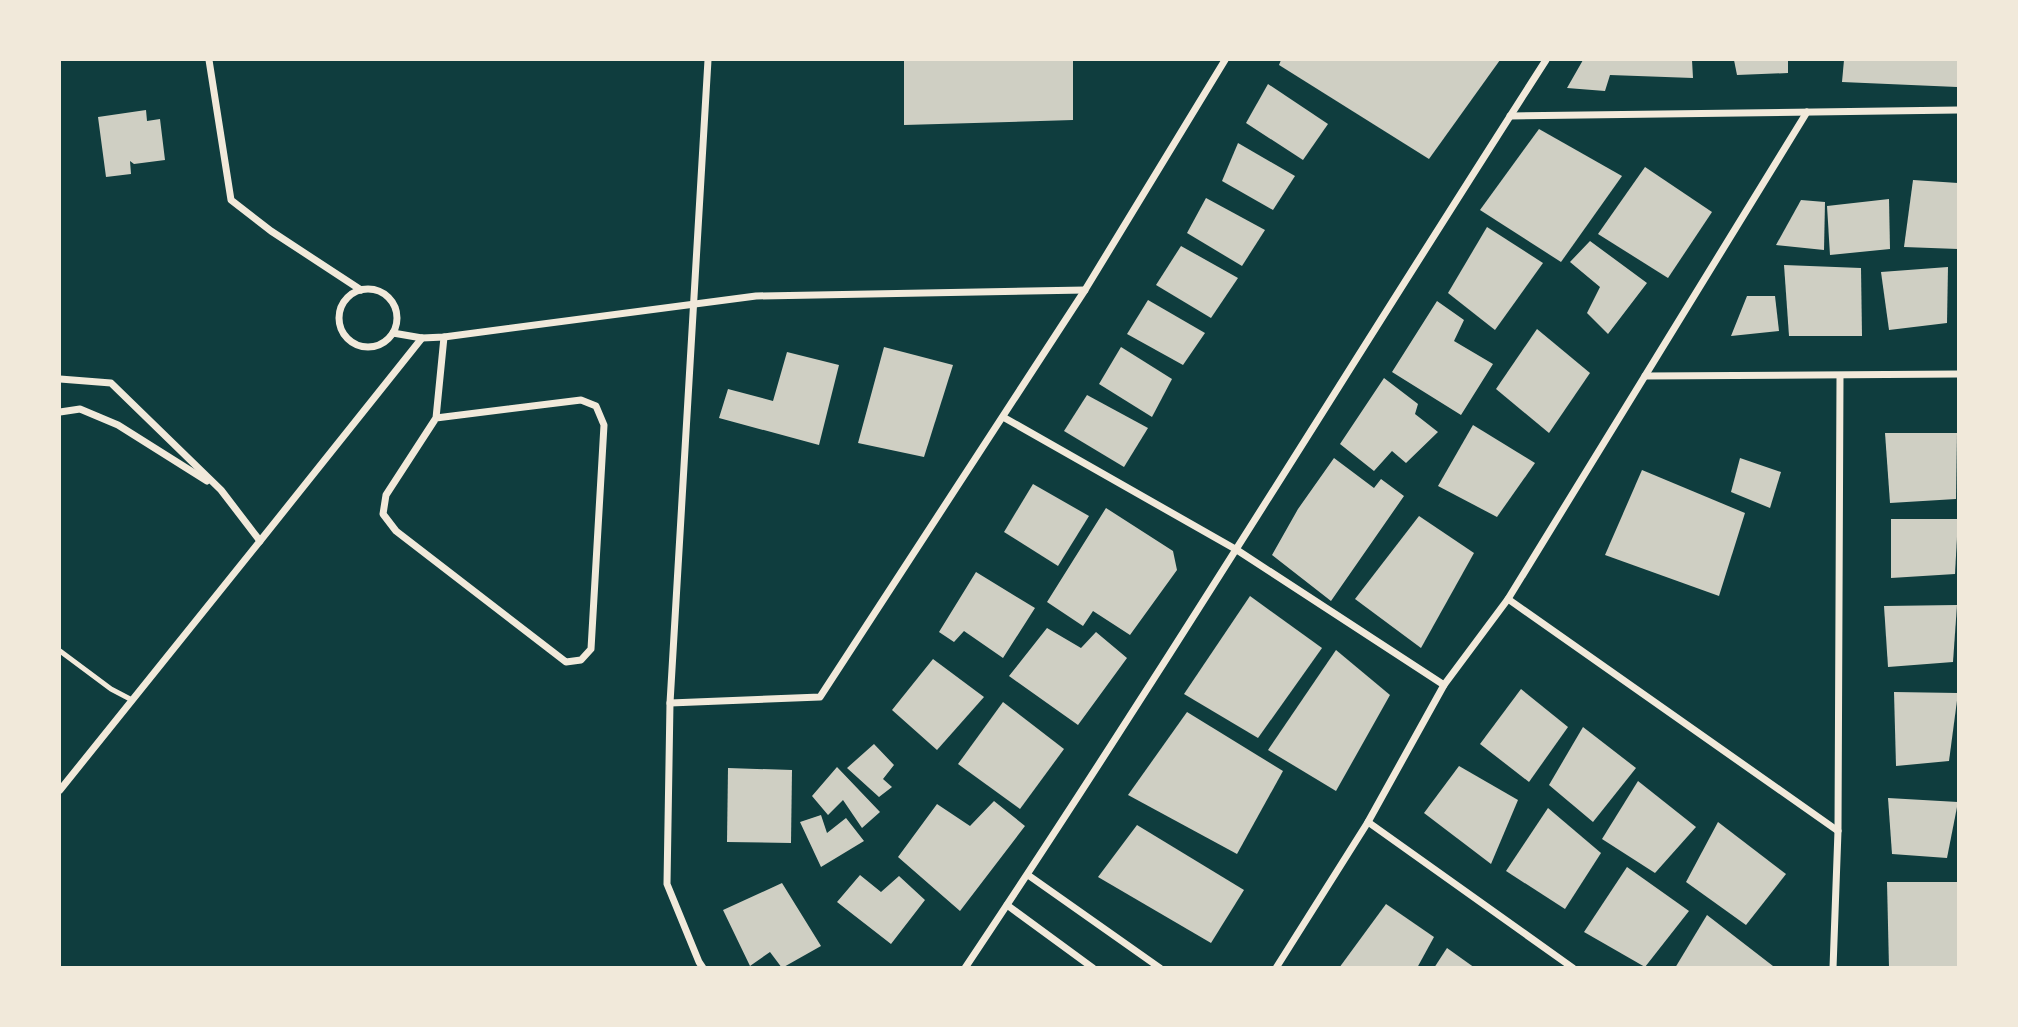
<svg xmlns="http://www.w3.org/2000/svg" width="2018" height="1027" font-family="Merriweather,serif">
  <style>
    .building { fill: #cfcfc3 }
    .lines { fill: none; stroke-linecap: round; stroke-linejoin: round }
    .service { stroke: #f1e9da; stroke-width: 5 }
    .minor { stroke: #f1e9da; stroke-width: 7 }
  </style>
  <rect width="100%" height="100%" fill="#0f3d3e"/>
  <g class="building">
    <polygon points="904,60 1073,60 1073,120 904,125"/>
    <polygon points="1281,60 1500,60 1429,159 1279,65"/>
    <polygon points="1583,60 1692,60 1693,78 1610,75 1605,91 1567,88"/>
    <polygon points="1734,60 1788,60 1788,73 1737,75"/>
    <polygon points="1844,60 1958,60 1957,87 1842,82"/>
    <polygon points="1268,84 1328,124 1303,160 1246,123"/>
    <polygon points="146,110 147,121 160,119 165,160 134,164 130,161 131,174 106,177 98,117"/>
    <polygon points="1539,129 1622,176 1561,262 1480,210"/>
    <polygon points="1238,143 1295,176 1273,210 1222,181"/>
    <polygon points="1645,167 1712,212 1668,278 1598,234"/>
    <polygon points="1913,180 1958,183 1958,249 1904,247"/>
    <polygon points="1206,198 1265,230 1242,266 1187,233"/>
    <polygon points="1889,199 1890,249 1830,255 1827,206"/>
    <polygon points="1801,200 1825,202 1824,250 1776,245"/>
    <polygon points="1487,227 1543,263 1495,330 1448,293"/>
    <polygon points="1590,241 1647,283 1608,334 1587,313 1600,287 1570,262"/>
    <polygon points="1181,246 1238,278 1211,318 1156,285"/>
    <polygon points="1784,265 1861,268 1862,336 1789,336"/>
    <polygon points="1948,267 1947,323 1889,330 1881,272"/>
    <polygon points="1747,296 1775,296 1779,331 1731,336"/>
    <polygon points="1148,300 1205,333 1183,365 1127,334"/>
    <polygon points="1437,301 1464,320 1454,341 1493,364 1461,415 1392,372"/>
    <polygon points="1537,329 1590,373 1549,433 1496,389"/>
    <polygon points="884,347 953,365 924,457 858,443"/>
    <polygon points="1121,347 1172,379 1152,417 1099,384"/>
    <polygon points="787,352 839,365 819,445 719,418 728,389 773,401"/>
    <polygon points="1384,378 1418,404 1415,414 1438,432 1406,463 1392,451 1374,471 1340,444"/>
    <polygon points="1087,395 1148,428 1124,467 1064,431"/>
    <polygon points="1473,425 1535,463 1497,517 1438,486"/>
    <polygon points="1885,433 1957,433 1956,499 1890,503"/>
    <polygon points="1334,458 1374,488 1381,479 1404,496 1331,601 1272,555 1298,509"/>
    <polygon points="1740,458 1781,472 1770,508 1731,492"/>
    <polygon points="1642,470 1745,513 1719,596 1605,555"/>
    <polygon points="1033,484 1089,516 1058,566 1004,532"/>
    <polygon points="1106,508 1173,551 1177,570 1130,635 1093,611 1083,626 1047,602"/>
    <polygon points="1419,516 1474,553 1421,648 1355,599"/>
    <polygon points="1891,519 1958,519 1955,574 1891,578"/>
    <polygon points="976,572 1035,608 1003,658 964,631 954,642 939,632"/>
    <polygon points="1250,596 1322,648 1258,738 1184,694"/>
    <polygon points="1957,605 1953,662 1888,667 1884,606"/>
    <polygon points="1047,628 1081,648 1096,632 1127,658 1078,725 1009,676"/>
    <polygon points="1336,650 1390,695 1336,791 1268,750"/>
    <polygon points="933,659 984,697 937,750 892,710"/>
    <polygon points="1521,689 1568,727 1529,782 1480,744"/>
    <polygon points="1894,692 1958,693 1949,761 1896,766"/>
    <polygon points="1003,702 1064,749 1020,809 958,764"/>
    <polygon points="1187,712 1283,771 1237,854 1128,795"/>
    <polygon points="1583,727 1636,768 1593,822 1549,785"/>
    <polygon points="874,744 894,765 883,779 892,787 879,797 847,768"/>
    <polygon points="1459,766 1518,800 1491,864 1424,813"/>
    <polygon points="837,767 880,812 862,828 843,800 828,815 812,796"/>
    <polygon points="728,768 792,770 791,843 727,842"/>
    <polygon points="1638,781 1696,827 1655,873 1602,839"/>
    <polygon points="1888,798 1958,802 1947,858 1892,854"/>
    <polygon points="994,801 1025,826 960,911 898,857 937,804 970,826"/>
    <polygon points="1548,808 1601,853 1565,909 1506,871"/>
    <polygon points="821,815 827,833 846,818 864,841 821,867 800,822"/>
    <polygon points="1718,822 1786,874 1746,925 1686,882"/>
    <polygon points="1137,825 1244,890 1211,943 1098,877"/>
    <polygon points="1627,867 1689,911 1645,967 1584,932"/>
    <polygon points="860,875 881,892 899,876 925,900 891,944 837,902"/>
    <polygon points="1887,882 1958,882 1957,968 1889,968"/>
    <polygon points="782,883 821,946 782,968 770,952 750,966 723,910"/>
    <polygon points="1386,904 1434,937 1417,968 1339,968"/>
    <polygon points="1707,915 1773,966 1772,968 1675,968"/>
    <polygon points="1447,948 1475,968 1434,968"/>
  </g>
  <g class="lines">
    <polyline class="service" points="60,651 111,689 132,700"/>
    <g class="minor">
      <polyline points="209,60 231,200 271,231 361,290"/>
      <polyline points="1510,116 1958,110"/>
      <circle cx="368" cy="318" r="29"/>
      <polyline points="393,333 422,338 444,337 756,296 1085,290"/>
      <polyline points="1645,376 1958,374"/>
      <polyline points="60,379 111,383 221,490 260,541 60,790"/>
      <polyline points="60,412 80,409 118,425 207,481"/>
      <polyline points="1003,417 1237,550 1444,685"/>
      <polyline points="436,418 386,495 383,514 396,531 566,662 581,660 591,649 604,425 596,406 581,400 436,418 444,337"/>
      <polyline points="260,541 422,338"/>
      <polyline points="1508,599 1838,831"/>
      <polyline points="670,703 820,697 1085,290 1225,60"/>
      <polyline points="1368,822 1573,968"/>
      <polyline points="1028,875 1160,968"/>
      <polyline points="1007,905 1093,968"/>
      <polyline points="703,968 699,962 667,884 670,703 708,60"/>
      <path d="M965,968C1165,669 1352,362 1546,60"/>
      <polyline points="1276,968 1368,822 1444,685 1508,599 1807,112"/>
      <polyline points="1833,968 1838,831 1840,376"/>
    </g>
  </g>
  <rect width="2018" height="1027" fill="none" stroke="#f1e9da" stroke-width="122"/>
</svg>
